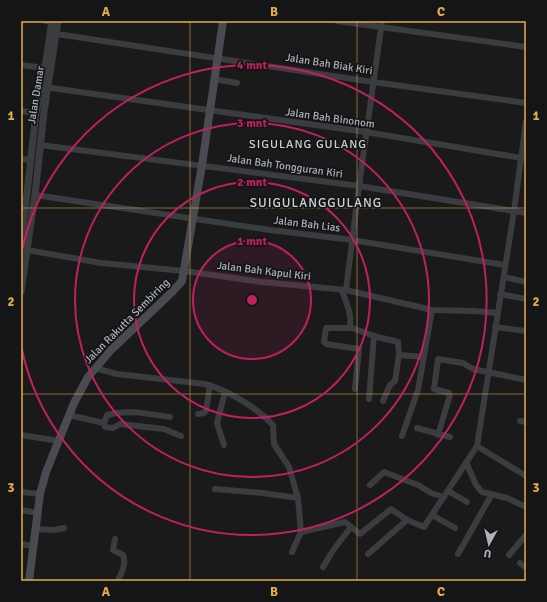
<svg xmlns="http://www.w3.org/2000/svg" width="547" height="602" font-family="Signika,sans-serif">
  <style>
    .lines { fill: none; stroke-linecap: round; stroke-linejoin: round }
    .minor { stroke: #3b3c40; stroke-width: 6 }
    .tertiary { stroke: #3b3c40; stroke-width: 7 }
    .secondary { stroke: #494b50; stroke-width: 8 }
    .grid { fill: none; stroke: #e4ab49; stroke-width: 1; stroke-opacity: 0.55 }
    .ring { fill: none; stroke: #c12060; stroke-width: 2 }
    .labels { text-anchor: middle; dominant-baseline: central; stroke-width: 3.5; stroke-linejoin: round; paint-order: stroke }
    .street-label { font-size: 11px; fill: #adb1ba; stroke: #141516 }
    .neighbourhood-label { font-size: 12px; letter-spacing: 1px; fill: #ced0d6; stroke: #141516 }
    .quarter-label { font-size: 13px; letter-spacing: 1px; fill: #ced0d6; stroke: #141516 }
    .centre { fill: #c12060; stroke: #141516; stroke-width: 2 }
    .ring-label { font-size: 12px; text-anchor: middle; font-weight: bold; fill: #c12060; stroke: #141516; stroke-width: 3.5; stroke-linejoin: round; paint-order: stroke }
    .neatline { fill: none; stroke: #e4ab49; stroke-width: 1.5 }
    .grid-label { font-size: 13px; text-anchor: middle; font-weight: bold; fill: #e4ab49 }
  </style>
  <rect width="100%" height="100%" fill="#1a1a1b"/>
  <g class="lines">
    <g class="minor">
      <polyline points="45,21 52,22"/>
      <polyline points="337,21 526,47"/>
      <polyline points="57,34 373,82 526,103"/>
      <polyline points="21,65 45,68"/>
      <polyline points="214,79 237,83"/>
      <polyline points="44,87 366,132 521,158"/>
      <polyline points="21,111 36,113"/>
      <polyline points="40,145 359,186 526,213"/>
      <polyline points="21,159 31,160"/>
      <polyline points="35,195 270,230 352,240 505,265"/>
      <polyline points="27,250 101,263 184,271 262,282 346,290 432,310 474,311 497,313"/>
      <polyline points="504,277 526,282"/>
      <path d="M342,290C346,303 352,313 350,327"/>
      <polyline points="346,290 359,186 382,21"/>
      <polyline points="500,294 526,299"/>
      <polyline points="495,327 526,331"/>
      <path d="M95,368L117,374L205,384C229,391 256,407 273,425L274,444L289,467L298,498L301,532L345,522L360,534L391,509L407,520L424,527L477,446L514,211L526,121"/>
      <polyline points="355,389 359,349 326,344 324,342 326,328 352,328 374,336 398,342 399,355 424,357"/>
      <polyline points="369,399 374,336"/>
      <polyline points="383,401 390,385 395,381 399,355"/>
      <polyline points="198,414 204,413 206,411 210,385"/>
      <polyline points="69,415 104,423 105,427 113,428 120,424 164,429 181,436"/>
      <polyline points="520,421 526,422"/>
      <path d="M104,423L107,415C128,409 148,414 170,417"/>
      <polyline points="417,428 450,437"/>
      <polyline points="21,435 59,441"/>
      <polyline points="438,435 450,395 449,393 434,389 438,359 463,363 473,369 526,380"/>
      <polyline points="402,436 418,390 432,310"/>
      <polyline points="224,445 217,423 225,392"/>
      <polyline points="477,446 526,476"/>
      <polyline points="466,462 476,485 482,492 507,498 526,507"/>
      <polyline points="370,485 384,472 418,485 431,493 444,497"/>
      <polyline points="215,489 262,493 298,498"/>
      <polyline points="448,491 467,502"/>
      <polyline points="21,492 40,494"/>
      <polyline points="21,510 38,513"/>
      <polyline points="432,515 455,528"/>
      <polyline points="36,529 54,530 64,528"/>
      <path d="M115,539L113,550L123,555C127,564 121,573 118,581"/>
      <polyline points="21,544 34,546"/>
      <polyline points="292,552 301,532"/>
      <polyline points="368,554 407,520"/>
      <polyline points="458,554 492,494"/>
      <polyline points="509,555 526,535"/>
      <polyline points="520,563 526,568"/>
      <polyline points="323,567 334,549 351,527"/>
    </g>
    <g class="tertiary">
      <polyline points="21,246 36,113 42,87 52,21"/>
      <polyline points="21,292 35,195 44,112 58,21"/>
    </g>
    <polyline class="secondary" points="29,581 40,494 46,472 74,403 88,377 111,350 172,292 182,281 202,165 223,21"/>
  </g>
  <path class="grid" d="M190,21V581M357,21V581M21,208H526M21,394H526"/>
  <circle cx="252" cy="300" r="59" fill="#c12060" fill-opacity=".12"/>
  <g class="ring">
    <circle cx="252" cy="300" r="59"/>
    <circle cx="252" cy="300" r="118"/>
    <circle cx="252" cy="300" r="177"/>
    <path d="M21 255A235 235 0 1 1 21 345"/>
  </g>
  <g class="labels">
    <g class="street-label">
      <text transform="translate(329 64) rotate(9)">Jalan Bah Biak Kiri</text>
      <text transform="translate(36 95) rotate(-81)">Jalan Damar</text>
      <text transform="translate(330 118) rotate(8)">Jalan Bah Binonom</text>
      <text transform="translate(285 166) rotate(8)">Jalan Bah Tongguran Kiri</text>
      <text transform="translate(307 224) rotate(7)">Jalan Bah Lias</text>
      <text transform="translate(264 271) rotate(7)">Jalan Bah Kapul Kiri</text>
      <text transform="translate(127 321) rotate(-45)">Jalan Rakutta Sembiring</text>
    </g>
    <g class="neighbourhood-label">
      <text x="308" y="144">SIGULANG GULANG</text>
    </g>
    <g class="quarter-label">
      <text x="316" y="203">SUIGULANGGULANG</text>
    </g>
  </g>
  <circle cx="252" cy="300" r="6" class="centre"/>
  <g class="ring-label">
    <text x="252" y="69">4 mnt</text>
    <text x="252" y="127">3 mnt</text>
    <text x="252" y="186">2 mnt</text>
    <text x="252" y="245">1 mnt</text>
  </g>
  <rect width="547" height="602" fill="none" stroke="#141516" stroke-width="44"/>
  <g transform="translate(489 544) rotate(188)" stroke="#141516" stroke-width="3" paint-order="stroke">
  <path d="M0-3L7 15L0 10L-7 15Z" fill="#adb1ba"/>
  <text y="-6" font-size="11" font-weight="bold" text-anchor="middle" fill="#adb1ba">U</text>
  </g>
  <rect x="22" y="22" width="503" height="558" class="neatline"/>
  <g class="grid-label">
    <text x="106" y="16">A</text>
    <text x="274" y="16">B</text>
    <text x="441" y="16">C</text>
    <text x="11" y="120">1</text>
    <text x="536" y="120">1</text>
    <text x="11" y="306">2</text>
    <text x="536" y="306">2</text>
    <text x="11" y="492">3</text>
    <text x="536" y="492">3</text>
    <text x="106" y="596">A</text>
    <text x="274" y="596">B</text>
    <text x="441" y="596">C</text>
  </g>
</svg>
